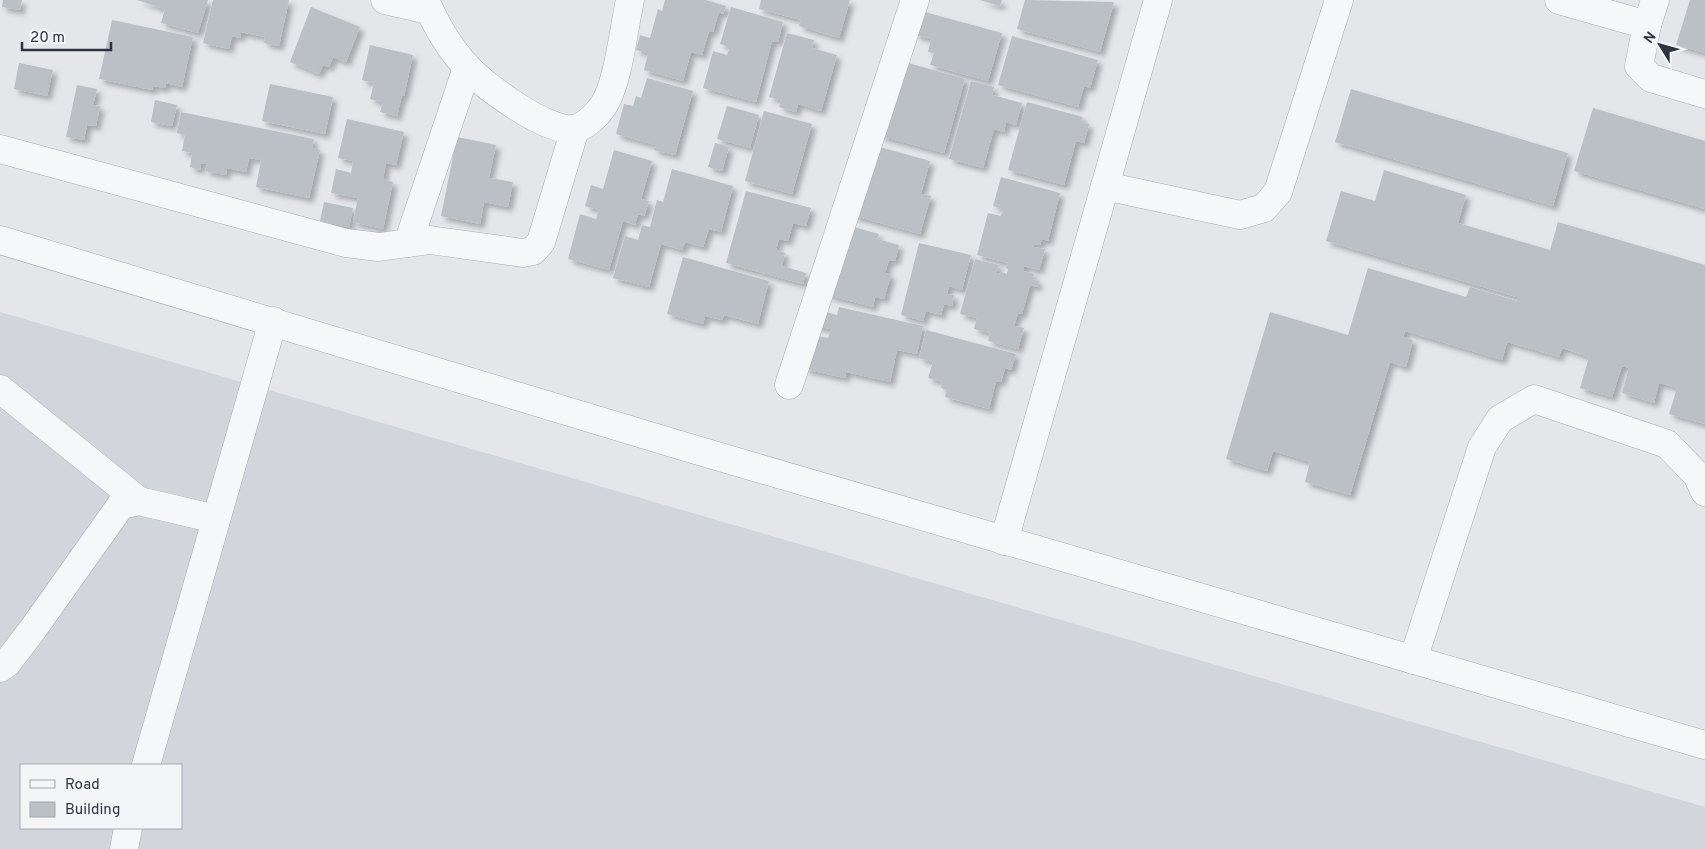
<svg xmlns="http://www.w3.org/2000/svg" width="1705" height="849" font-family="Overpass,sans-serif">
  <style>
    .built { fill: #d2d5dc; fill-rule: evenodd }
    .building { fill: #bbbfc6; filter: url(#shadow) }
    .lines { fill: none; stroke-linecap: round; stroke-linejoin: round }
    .minor-casing { stroke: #a9adb4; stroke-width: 29 }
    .minor { stroke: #f6f7f9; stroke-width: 28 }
  </style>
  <defs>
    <filter id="shadow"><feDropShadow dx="4.5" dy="4.5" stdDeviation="2.5" flood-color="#0004"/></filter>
  </defs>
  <rect width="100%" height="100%" fill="#e4e6ea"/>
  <path class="built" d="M0,312L1705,807V849H0ZM21,765H181V828H21Z"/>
  <g class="building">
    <polygon points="3,0 22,0 20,10 2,7"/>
    <polygon points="137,0 208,0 198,33 161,23 165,9"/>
    <polygon points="213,0 289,0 279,46 264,43 265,37 241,32 240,38 232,36 229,49 203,43"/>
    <polygon points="665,0 706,0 726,6 723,14 719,12 713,32 709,31 702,55 691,52 683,81 644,70 648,53 636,50 640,35 650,38 658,9 662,11"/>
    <polygon points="761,0 850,0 839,38 799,26 801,20 759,9"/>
    <polygon points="980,0 1002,0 1000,6"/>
    <polygon points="1025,0 1114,2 1100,52 1017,29"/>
    <polygon points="1690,0 1705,0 1705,53 1676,45"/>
    <polygon points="311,7 360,27 346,62 333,57 329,67 323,65 319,74 290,62"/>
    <polygon points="731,7 783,22 778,42 772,41 756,102 703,88 713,51 727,55 730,47 720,44"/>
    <polygon points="921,11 1002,33 988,81 930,65 934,53 928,52 931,39 915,35"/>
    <polygon points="112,20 193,37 182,87 166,83 165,88 153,86 152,90 99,79"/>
    <polygon points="787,33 814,40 812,48 837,55 821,111 798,104 796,112 779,107 781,100 769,97"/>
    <polygon points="1012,36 1098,60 1090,88 1084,86 1078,107 998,85"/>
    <polygon points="370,45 413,55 404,96 402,95 397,116 380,112 383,102 370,99 374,83 362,80"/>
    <polygon points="901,61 965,79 944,153 880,136"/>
    <polygon points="19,63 53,70 47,96 14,89"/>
    <polygon points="647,78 693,91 675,155 654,150 655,145 616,134 624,104 633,106 636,96 641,98"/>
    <polygon points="971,81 994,87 992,95 1022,103 1016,125 1006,122 1004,132 994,129 983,168 949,159"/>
    <polygon points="270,84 333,97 325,134 262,121"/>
    <polygon points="77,85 97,89 93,105 100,106 96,126 87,125 84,140 66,137"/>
    <polygon points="1351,89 1568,153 1553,206 1335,142"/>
    <polygon points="155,100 177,105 172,126 151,122"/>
    <polygon points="1027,102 1083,117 1081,122 1089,124 1084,143 1076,141 1064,185 1008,170"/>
    <polygon points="727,106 759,115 750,148 717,139"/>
    <polygon points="1593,108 1705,141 1705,209 1574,171"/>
    <polygon points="764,111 812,124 792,194 745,181"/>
    <polygon points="181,112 314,139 312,148 320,150 309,198 256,187 261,160 249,158 246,172 227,168 226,175 205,171 207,164 201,163 200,170 190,167 192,153 182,151 185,135 177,133"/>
    <polygon points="347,119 404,132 396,165 386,163 383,179 393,182 383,229 353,222 358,198 331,193 336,169 351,173 353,161 338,158"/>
    <polygon points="457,137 496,145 489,178 513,182 508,207 484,202 480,224 441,216"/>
    <polygon points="715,143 729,147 722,171 708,167"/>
    <polygon points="880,147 930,161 921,194 931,196 920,234 851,215"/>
    <polygon points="614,150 652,161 641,199 649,201 644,216 638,214 635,225 623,221 609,270 568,259 580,214 596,219 599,210 585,206 591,185 603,189"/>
    <polygon points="672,169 733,186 721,232 709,229 703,247 685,242 682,250 661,244 649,287 613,278 625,236 638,240 642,225 650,227 657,200 663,202"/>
    <polygon points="1384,170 1466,195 1458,223 1550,250 1558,222 1705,265 1705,424 1669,414 1677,388 1659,383 1654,403 1622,393 1629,368 1622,366 1612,397 1580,388 1589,357 1562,348 1559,357 1507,342 1502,360 1405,331 1403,337 1413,340 1406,367 1390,362 1350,495 1305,482 1310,462 1273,451 1267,471 1226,459 1270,312 1348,335 1368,268 1466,297 1470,287 1517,301 1517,297 1326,241 1341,191 1375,201"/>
    <polygon points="1001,177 1060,193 1048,241 1042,239 1040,245 1034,244 1033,247 1045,249 1039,270 1024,266 1023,271 1034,274 1032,279 1039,281 1037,287 1030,285 1022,314 1018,313 1014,326 1024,328 1018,349 988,341 990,333 974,329 977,318 960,314 975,259 999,265 996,273 1000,274 1001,272 1007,274 1008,269 1006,268 1008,263 977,255 988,213 1001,216 1003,209 993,206"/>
    <polygon points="746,191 811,208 806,226 793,223 788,241 779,239 776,250 785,253 782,266 806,273 803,284 726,263"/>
    <polygon points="324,202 353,208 349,227 320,221"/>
    <polygon points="846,225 879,234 877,239 899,245 895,261 889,260 885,273 891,275 884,299 875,297 873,307 827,295"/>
    <polygon points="919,243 971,255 962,290 949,286 947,294 954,295 952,306 944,304 941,315 926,311 923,321 901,315"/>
    <polygon points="683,257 769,281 758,324 724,315 722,320 705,316 703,324 667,314"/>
    <polygon points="839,307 923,326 917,354 897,350 890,382 846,372 845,378 804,369 812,335 828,338 831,329 814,326 818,310 837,315"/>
    <polygon points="926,330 1016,354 1011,370 1005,368 1001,382 996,381 989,409 945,397 947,390 941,388 942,382 928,378 933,362 919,358"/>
  </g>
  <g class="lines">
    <defs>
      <g id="minor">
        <polyline points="385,0 429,10"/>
        <path d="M425,0C435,23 449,48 467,67C485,87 547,132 573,129C584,128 597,115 603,106C618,85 624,27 630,0"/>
        <polyline points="1559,0 1647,25 1639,66 1651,78 1705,94"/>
        <polyline points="1647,25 1655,0"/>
        <polyline points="0,149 346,243 379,247 430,240 523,253 533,251 541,242 575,129"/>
        <polyline points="1105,186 1240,215 1264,208 1278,192 1339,0"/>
        <polyline points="0,240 686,447 1705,745"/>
        <polyline points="408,243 467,68"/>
        <polyline points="789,385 915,0"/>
        <polyline points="0,389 139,501"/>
        <polyline points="1004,541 1158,0"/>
        <polyline points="1413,660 1482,447 1500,419 1534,399 1667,444 1697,475 1705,492"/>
        <polyline points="0,668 7,663 33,629 121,505 139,501 216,519"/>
        <polyline points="146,765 273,321"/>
        <polyline points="124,849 128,828"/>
      </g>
    </defs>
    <use href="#minor" class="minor-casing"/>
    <use href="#minor" class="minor"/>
  </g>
  <rect x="20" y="764" width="162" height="65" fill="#f3f5f7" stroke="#a4a7ae"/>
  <rect x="30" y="780" width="25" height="8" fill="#f6f7f9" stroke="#a4a7ae"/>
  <text x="65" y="789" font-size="15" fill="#2d3341">Road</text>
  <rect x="30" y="802" width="25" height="15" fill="#bbbfc6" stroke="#a4a7ae"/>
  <text x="65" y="814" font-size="15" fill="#2d3341">Building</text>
  <g transform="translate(1660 45) rotate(307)" stroke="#f3f5f7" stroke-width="4" paint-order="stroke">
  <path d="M0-4L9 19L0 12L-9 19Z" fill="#2d3341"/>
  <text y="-8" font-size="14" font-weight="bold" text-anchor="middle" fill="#2d3341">N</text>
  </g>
  <path d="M22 42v8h89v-8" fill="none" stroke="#2d3341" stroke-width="2.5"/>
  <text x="30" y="42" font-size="15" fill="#2d3341" stroke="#f3f5f7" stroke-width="4" paint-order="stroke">20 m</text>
</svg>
